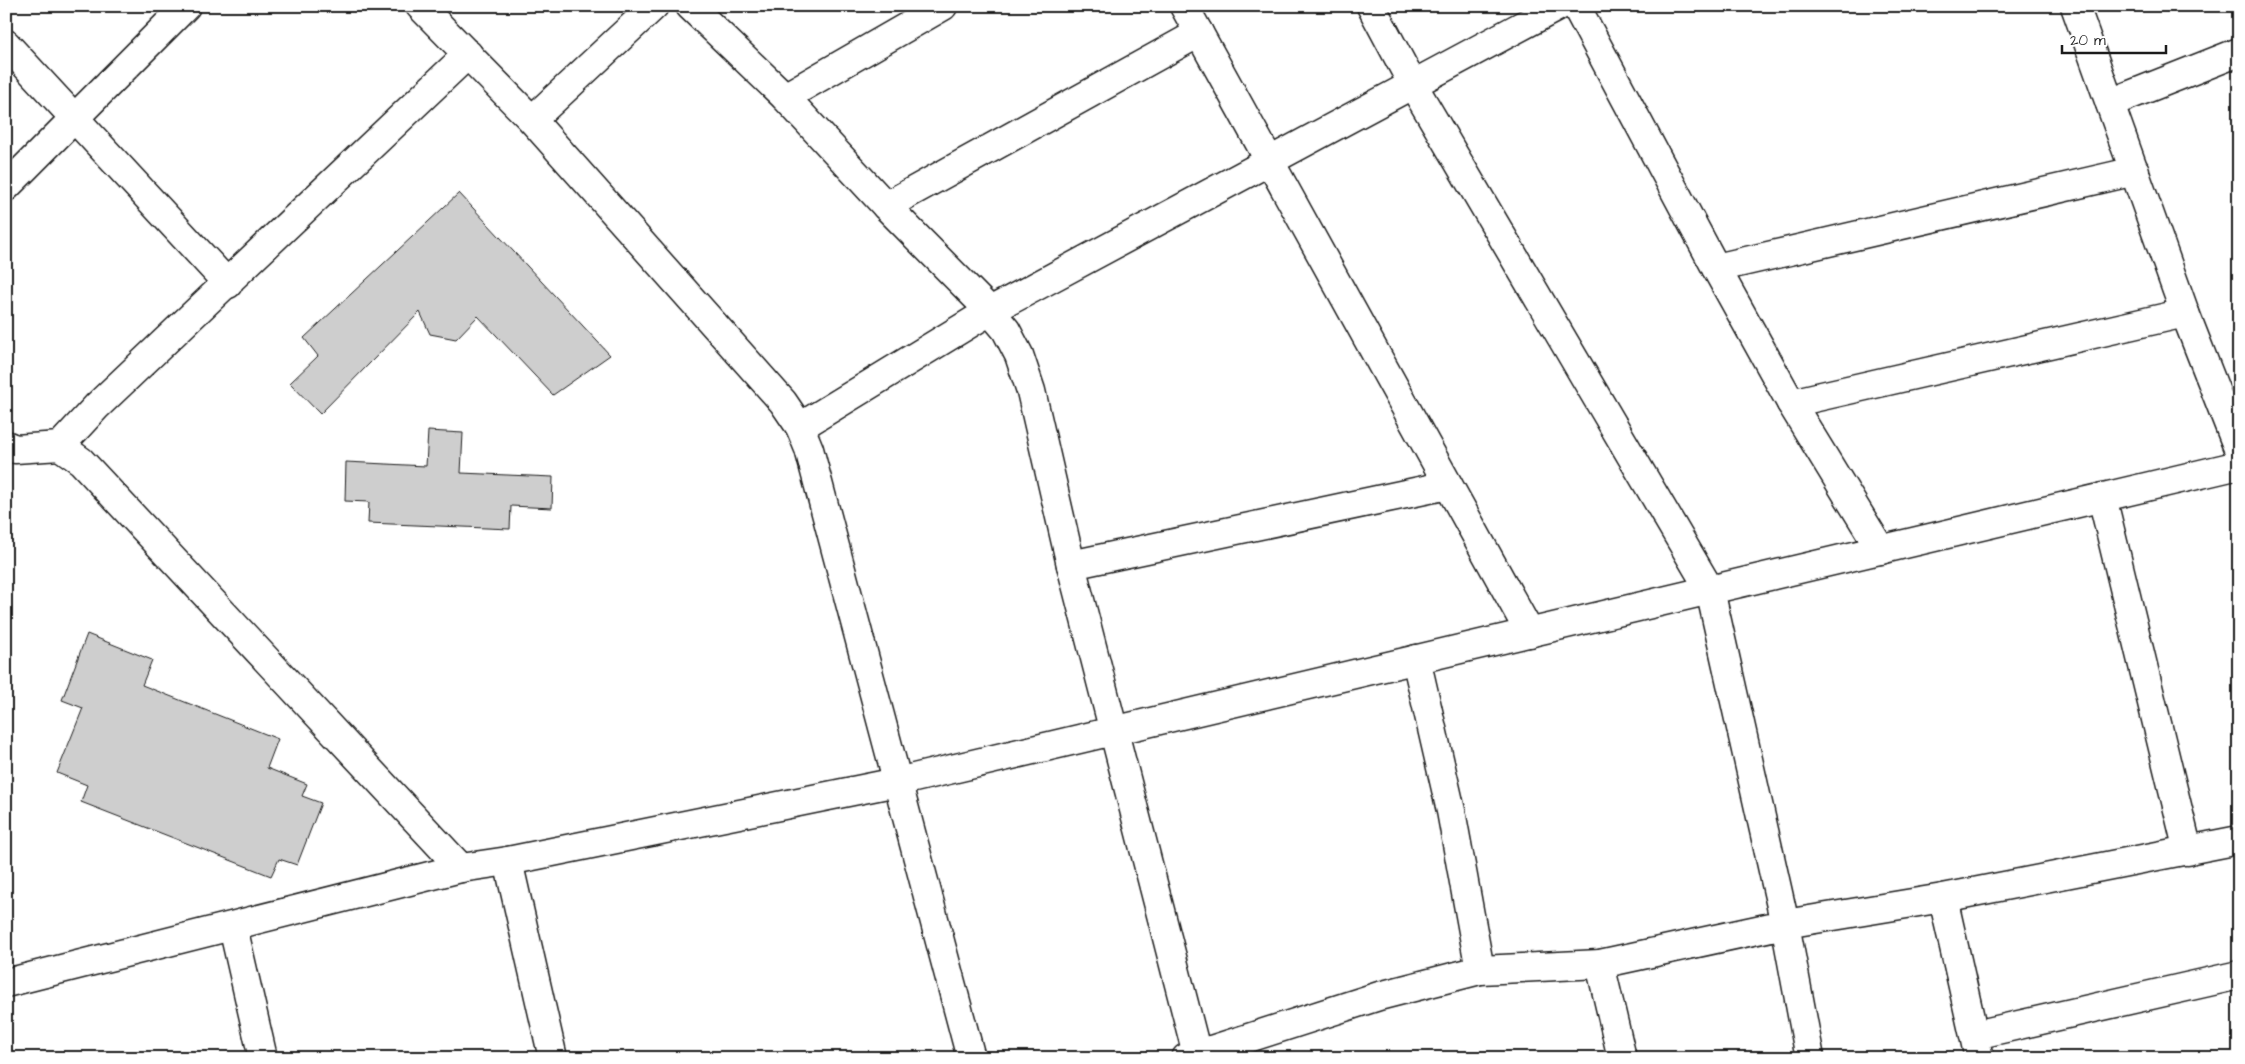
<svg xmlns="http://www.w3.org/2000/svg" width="2245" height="1064" font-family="'Architects Daughter',sans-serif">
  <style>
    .building { fill: #cecece; stroke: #1c1c1c }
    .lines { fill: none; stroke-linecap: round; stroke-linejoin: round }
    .minor-casing { stroke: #1c1c1c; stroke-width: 31 }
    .minor { stroke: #fff; stroke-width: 28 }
  </style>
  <rect width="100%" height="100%" fill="#fff"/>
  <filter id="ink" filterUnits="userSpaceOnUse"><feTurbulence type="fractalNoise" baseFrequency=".02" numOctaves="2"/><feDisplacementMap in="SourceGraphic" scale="10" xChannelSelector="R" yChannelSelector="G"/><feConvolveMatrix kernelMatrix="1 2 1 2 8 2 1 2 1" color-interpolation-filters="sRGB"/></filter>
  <g filter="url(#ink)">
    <g class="building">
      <polygon points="459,193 610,355 553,395 478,316 456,339 430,334 420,312 320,414 290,383 318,356 304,338"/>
      <polygon points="428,431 463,433 461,473 553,477 552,508 511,506 510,529 368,523 369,502 345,501 346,462 426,466"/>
      <polygon points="87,634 152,660 142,685 278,739 267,768 307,784 302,796 321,803 297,865 279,859 271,876 81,802 87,785 57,773 83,708 62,700"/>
    </g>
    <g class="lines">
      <defs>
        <g id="minor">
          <polyline points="420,6 532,120 783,402 800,427 809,449 971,1058"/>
          <polyline points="690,6 785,97 886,206 990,311 1006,330 1019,355 1031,391 1071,565 1198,1058"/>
          <polyline points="1184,6 1530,633"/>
          <polyline points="1371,6 1413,85 1710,590 1785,924 1810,1058"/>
          <polyline points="1576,6 1716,268 1791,403 1881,550"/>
          <polyline points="2075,6 2185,313 2239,451"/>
          <polyline points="6,44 228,284"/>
          <polyline points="785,97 943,6"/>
          <polyline points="2110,103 2239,52"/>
          <polyline points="532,120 654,6"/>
          <polyline points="6,187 186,6"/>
          <polyline points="886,206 1199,33"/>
          <polyline points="1716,268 2135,171"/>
          <polyline points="1791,403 2185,313"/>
          <polyline points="800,427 990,311 1559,6"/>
          <polyline points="6,445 15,449 60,446"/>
          <polyline points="2102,497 2188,851"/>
          <polyline points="1071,565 1448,485"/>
          <polyline points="1416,659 1451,811 1480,970"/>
          <polyline points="508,861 553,1058"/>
          <polyline points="461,868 81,461 60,446 97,406 468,54"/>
          <polyline points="1943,898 1979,1058"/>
          <polyline points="233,927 263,1058"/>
          <polyline points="1600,964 1622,1058"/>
          <polyline points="6,983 461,868 508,861 897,782 2239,465"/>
          <polyline points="1975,1035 2239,975"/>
          <polyline points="1186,1058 1379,996 1480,970 1600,964 1785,924 1943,898 2239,840"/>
        </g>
      </defs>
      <use href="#minor" class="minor-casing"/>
      <use href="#minor" class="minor"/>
    </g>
  </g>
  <rect width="2245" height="1064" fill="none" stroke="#fff" stroke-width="25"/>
  <rect x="12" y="12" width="2220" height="1039" fill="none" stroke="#1c1c1c" stroke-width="2" filter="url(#ink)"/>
  <path d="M2062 45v8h104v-8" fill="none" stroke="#1c1c1c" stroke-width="2.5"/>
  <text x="2070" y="45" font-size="15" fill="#1c1c1c" stroke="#ffffff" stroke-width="4" paint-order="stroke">20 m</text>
</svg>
